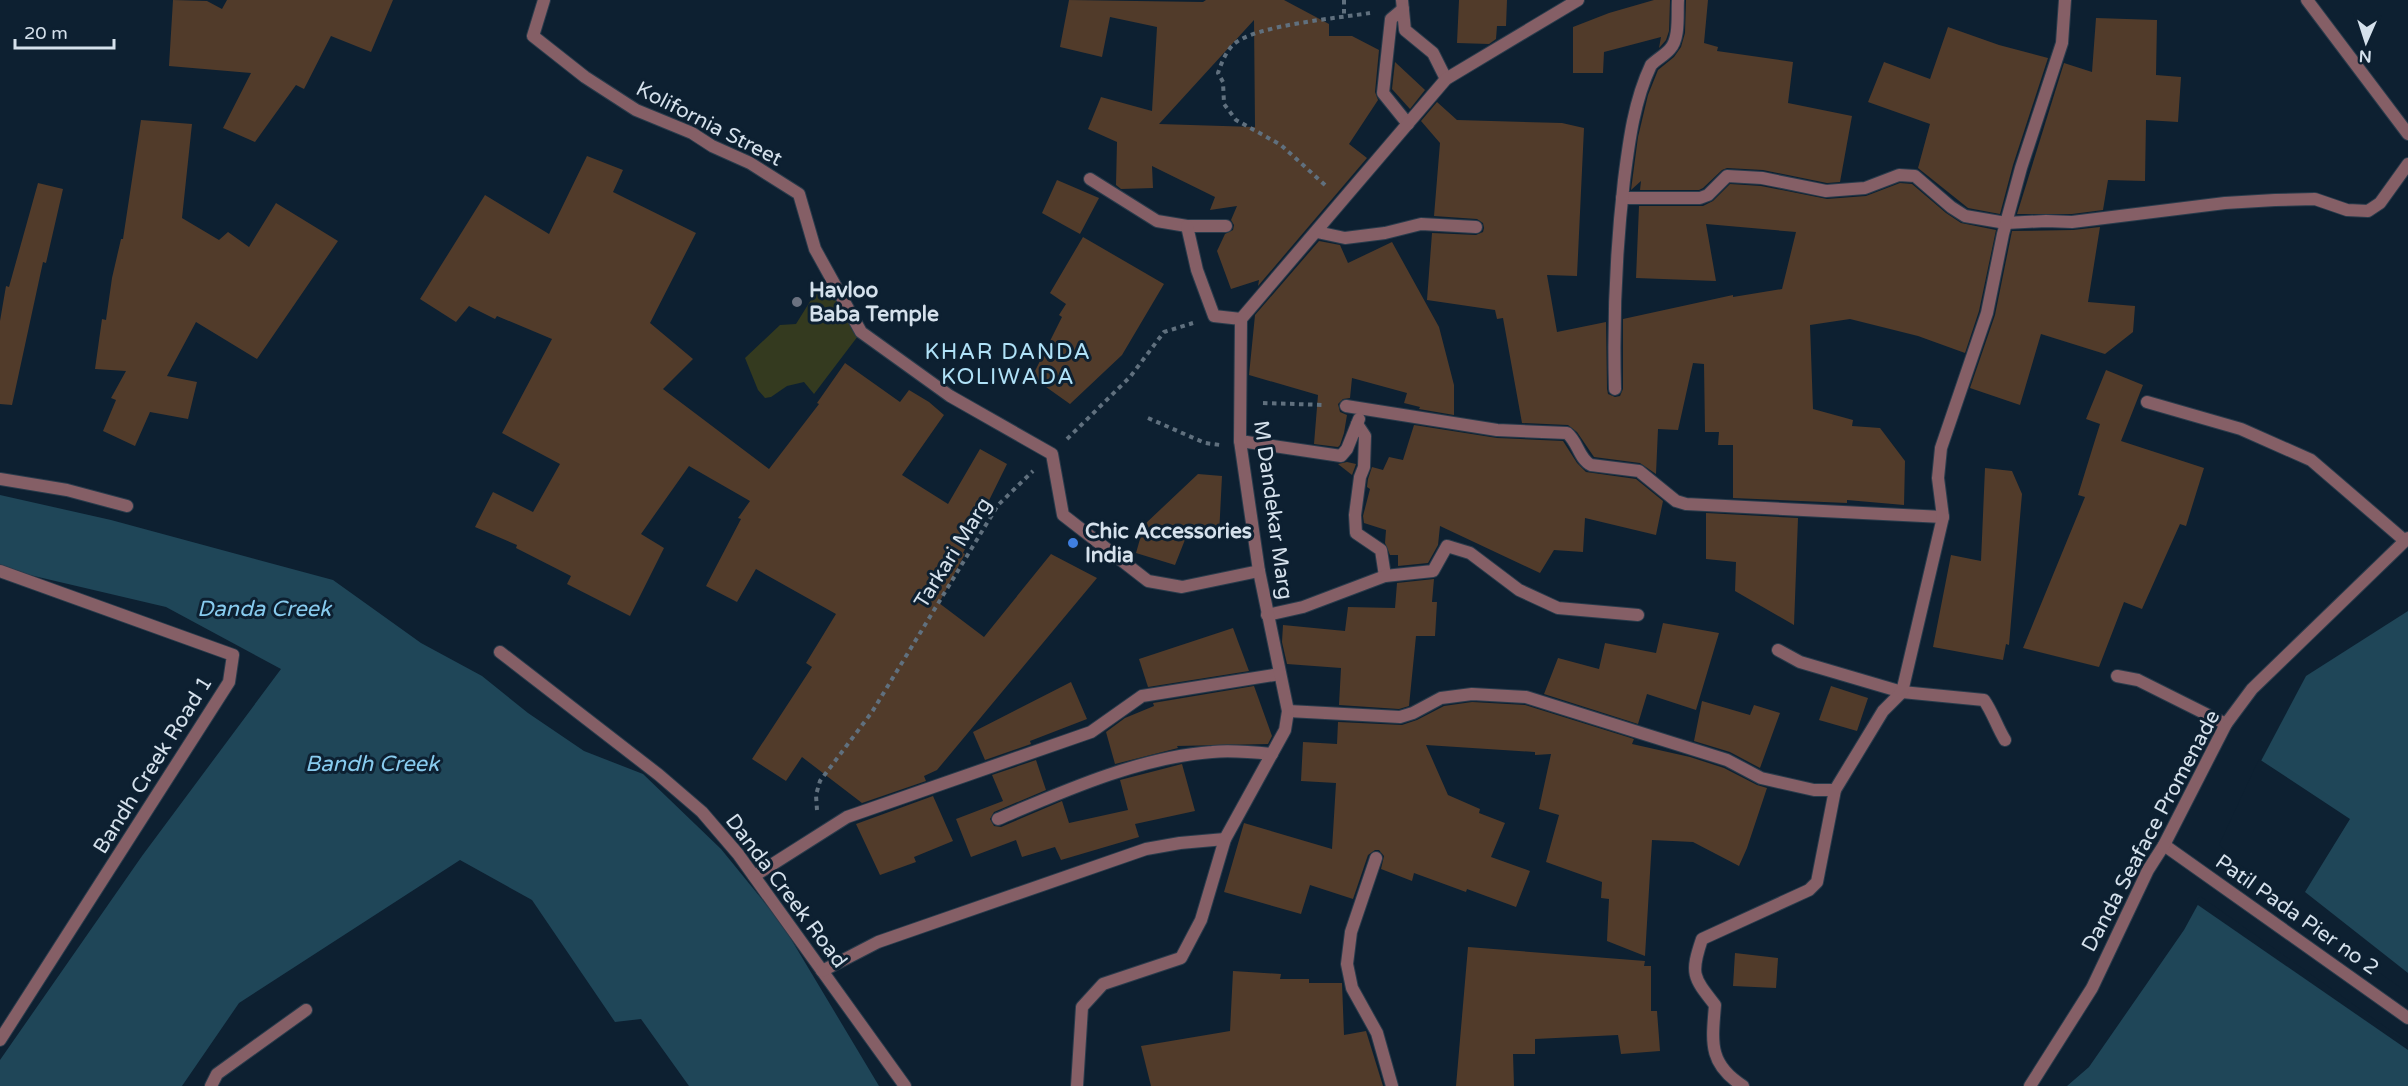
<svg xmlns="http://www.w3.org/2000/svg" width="2408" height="1086" font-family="'Varela Round',sans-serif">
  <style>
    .green { fill: #343a1f }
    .water { fill: #1f4658 }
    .pier { fill: #0d2031 }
    .building { fill: #513b2a; fill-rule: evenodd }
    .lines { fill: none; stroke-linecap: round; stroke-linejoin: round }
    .minor-casing { stroke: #293b4b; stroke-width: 14 }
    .path { stroke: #60707e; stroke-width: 4; stroke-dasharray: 4.5 4.5; stroke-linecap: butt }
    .minor { stroke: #855f66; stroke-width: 12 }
    .worship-dot { fill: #6b7280; stroke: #0d2031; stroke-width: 2 }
    .shop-dot { fill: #3f7fe0; stroke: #0d2031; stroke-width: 2 }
    .labels { text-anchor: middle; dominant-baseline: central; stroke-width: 6; stroke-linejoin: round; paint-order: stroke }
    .street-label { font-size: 21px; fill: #d5e1ec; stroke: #0d2031 }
    .poi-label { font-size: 21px; font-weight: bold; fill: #d5e1ec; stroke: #0d2031; text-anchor: start }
    .neighbourhood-label { font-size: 22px; letter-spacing: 1.5px; fill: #b0e2f8; stroke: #0d2031 }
    .water-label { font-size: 22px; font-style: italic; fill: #88cbee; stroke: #0d2031 }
  </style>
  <rect width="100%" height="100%" fill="#0d2031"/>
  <polygon class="green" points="829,271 861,332 814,394 804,382 787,386 771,397 765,398 758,390 745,358 780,325 796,324"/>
  <g class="water">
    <polygon points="0,495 111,520 333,580 421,643 482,676 528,713 584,751 643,774 721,849 782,924 879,1086 689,1086 641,1019 615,1022 532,900 460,860 239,1003 182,1086 0,1086 0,1060 142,856 281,669 166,607 0,568"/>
    <polygon points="2408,611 2408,990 2221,843 2261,761 2306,676"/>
    <polygon points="2201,899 2408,1047 2408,1086 2067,1086 2089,1067 2184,930"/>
  </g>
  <g class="pier">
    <polygon points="2259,759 2350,819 2305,892 2408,973 2408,993 2287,907 2219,845"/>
    <polygon points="2200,896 2408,1043 2408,1050 2195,903"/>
  </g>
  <g class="building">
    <polygon points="173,0 207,1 222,9 227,0 393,0 371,52 331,36 304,89 296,85 255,142 223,128 251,73 169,66"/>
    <path d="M1069,0L1203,2L1206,0H1284L1329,24V36H1352L1379,50L1375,92L1378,100L1349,144L1367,158L1258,286L1259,280L1231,289L1217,251L1225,234L1233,230L1234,225L1231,220L1237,206L1210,210L1215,197L1152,166L1153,188L1121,189L1116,185L1117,142L1088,129L1101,97L1152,111L1157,27L1110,17L1102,57L1060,47ZM1254,20L1255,127L1159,124Z"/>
    <polygon points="1459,0 1507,0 1506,26 1497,26 1496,39 1489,44 1457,43"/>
    <polygon points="1654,0 1670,0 1669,31 1666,40 1660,47 1659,48 1661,37 1604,52 1603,73 1573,73 1573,27 1609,13"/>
    <polygon points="1686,0 1708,0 1704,43 1718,47 1717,51 1793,62 1788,103 1852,116 1840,182 1827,183 1763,170 1727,168 1722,170 1703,188 1699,190 1640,190 1641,181 1631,190 1638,137 1648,95 1658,70 1674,57 1681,47 1685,33"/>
    <polygon points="2096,18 2157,20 2156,75 2181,77 2178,122 2146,120 2145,181 2108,180 2103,210 2072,214 2017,214 2064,63 2092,72"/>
    <polygon points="1948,27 1999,45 2048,58 2013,165 2000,214 1968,208 1918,168 1930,124 1868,102 1884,62 1930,79"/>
    <polygon points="1395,62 1425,90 1410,109 1392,89"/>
    <polygon points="1437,102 1457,120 1562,123 1584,128 1577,276 1547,275 1557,332 1606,322 1607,389 1608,394 1615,397 1620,396 1623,389 1623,319 1733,295 1733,297 1782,289 1796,232 1706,224 1716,281 1636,278 1639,206 1703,206 1713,201 1730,184 1761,186 1827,199 1866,196 1900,183 1912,184 1946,213 1961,223 1996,230 1979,311 1965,353 1918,336 1850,319 1810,325 1813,409 1853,420 1852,426 1880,428 1905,461 1904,505 1847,500 1847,503 1733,498 1733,445 1718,445 1719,432 1705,432 1704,364 1693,363 1678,430 1658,429 1656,474 1640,463 1594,457 1577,432 1568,425 1522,423 1503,318 1497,319 1495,310 1427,300 1432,233 1476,235 1483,232 1484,228 1483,223 1477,219 1434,216 1440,143 1421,121"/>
    <polygon points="141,120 192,124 182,218 219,240 228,232 249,247 276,203 338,241 257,359 196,322 167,376 197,382 188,419 150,412 135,446 103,431 116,400 111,398 126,371 95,369 102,319 106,320 112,278 121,239 123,239"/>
    <polygon points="587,156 623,170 613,192 696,233 650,323 693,359 663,389 769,469 819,404 817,403 845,363 900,402 909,390 929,402 944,415 902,475 948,504 980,449 1007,464 963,553 965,554 939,603 984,637 1051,554 1097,578 937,770 924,776 926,781 862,803 802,757 786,781 752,759 812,667 806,663 836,614 756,569 737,602 706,586 741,519 738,518 750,501 689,466 641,534 664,548 630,616 567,584 571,576 516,548 517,545 475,527 493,492 533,512 560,464 502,433 552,339 497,316 495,319 469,306 456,322 420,299 485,195 549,234"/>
    <polygon points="1057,180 1099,198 1080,234 1042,213"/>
    <polygon points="38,183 63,189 46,263 43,262 12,405 0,404 0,321 6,286 9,287"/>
    <polygon points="2100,227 2088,302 2135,306 2133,332 2105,354 2041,334 2020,405 1970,388 1995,315 2012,231 2073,230"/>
    <polygon points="1083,237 1164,284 1122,355 1070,404 1032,377 1062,317 1059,315 1066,304 1050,293"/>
    <polygon points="1319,241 1340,245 1348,263 1392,242 1439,327 1454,385 1454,415 1419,409 1420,407 1404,403 1407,393 1352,378 1350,398 1343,399 1338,404 1340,412 1347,415 1344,433 1340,445 1338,447 1314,444 1318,395 1249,375 1255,315"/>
    <polygon points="2106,370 2143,385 2121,441 2204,468 2186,526 2180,524 2142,609 2124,602 2099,667 2023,648 2085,497 2078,495 2100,424 2086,419"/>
    <polygon points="1414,425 1497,438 1563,441 1577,463 1586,472 1636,479 1663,501 1656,535 1585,518 1583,552 1554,550 1540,573 1440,526 1438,545 1428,563 1398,566 1398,555 1390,555 1385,543 1386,530 1364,523 1363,516 1370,489 1367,487 1368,479 1372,467 1383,470 1389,457 1403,460"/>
    <polygon points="1347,462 1356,464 1352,475 1338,464"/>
    <polygon points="1985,468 2012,471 2022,494 2009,645 2006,644 2003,660 1933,647 1951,555 1981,561"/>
    <polygon points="1198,474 1222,476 1219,535 1190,527 1175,565 1136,553 1144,525"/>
    <polygon points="1706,513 1798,518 1794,625 1735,591 1736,562 1706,559"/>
    <polygon points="1434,579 1432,602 1437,602 1435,636 1416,636 1409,706 1399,709 1339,705 1341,668 1287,664 1282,642 1283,625 1345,631 1348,607 1395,608 1397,583"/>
    <polygon points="1663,623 1719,633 1696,710 1647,694 1638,724 1544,694 1558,658 1599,669 1605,643 1656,653"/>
    <polygon points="1233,628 1249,671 1148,687 1139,659"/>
    <polygon points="1071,682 1087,719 1030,741 1031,744 985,760 973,732"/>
    <polygon points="1254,686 1272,736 1268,744 1177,746 1178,748 1115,764 1106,732 1125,718 1154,706 1153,703"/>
    <polygon points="1831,686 1868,698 1857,731 1819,720"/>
    <polygon points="1702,701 1750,715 1754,705 1780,713 1760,768 1730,752 1694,741"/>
    <polygon points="1472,702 1525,705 1634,739 1632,744 1690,757 1724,768 1757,785 1767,788 1747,848 1739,866 1693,842 1652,840 1645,956 1607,941 1609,899 1601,898 1602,882 1546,862 1559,815 1539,809 1551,754 1535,755 1535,752 1426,745 1448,795 1480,809 1479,813 1505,823 1491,857 1530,871 1516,907 1467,889 1466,892 1414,873 1412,881 1381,869 1384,856 1379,850 1375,850 1368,855 1353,899 1310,885 1301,914 1224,892 1244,823 1332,849 1336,783 1301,781 1303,742 1337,744 1338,722 1402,725 1417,720 1444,706"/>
    <polygon points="1036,760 1046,790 994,812 990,819 994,826 1001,827 1062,801 1069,823 1128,810 1120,780 1182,764 1195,811 1135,824 1139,837 1061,860 1055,847 1022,857 1016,840 971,857 956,819 1003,801 992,775"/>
    <polygon points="933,796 953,841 914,857 916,862 880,875 856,824"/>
    <polygon points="1468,947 1645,961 1644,966 1651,966 1651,1011 1657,1011 1660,1051 1621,1054 1618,1035 1535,1039 1535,1054 1513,1054 1514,1086 1456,1086"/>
    <polygon points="1735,953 1778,958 1776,988 1733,986"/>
    <polygon points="1233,971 1281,974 1280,979 1309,979 1309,983 1342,983 1344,1035 1366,1031 1383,1086 1151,1086 1141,1046 1230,1031"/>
  </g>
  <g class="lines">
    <defs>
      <g id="minor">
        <polyline points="544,0 533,36 585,77 636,110 692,133 712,146 750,163 799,194 815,249 861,332 950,396 1052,454 1063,515 1148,581 1182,587 1259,571"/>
        <polyline points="1402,0 1405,30 1433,53 1446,79"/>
        <polyline points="2307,0 2408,134"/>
        <polyline points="1403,9 1391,19 1383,93 1408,124"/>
        <polyline points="1090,179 1157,221 1187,226 1226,226"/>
        <polyline points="1622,198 1700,198 1708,195 1727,176 1762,178 1826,191 1865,188 1899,175 1915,176 1951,207 1965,216 2006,223 2046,221 2072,222 2225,203 2275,200 2315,199 2347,210 2368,211 2380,203 2408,164"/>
        <polyline points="1187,226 1197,270 1214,316 1241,319"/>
        <polyline points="1317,232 1345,238 1385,233 1421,224 1476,227"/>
        <path d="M1615,389C1613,319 1616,250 1624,180C1629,141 1634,101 1651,65C1657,59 1665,55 1670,49C1680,38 1677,15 1678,0"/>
        <polyline points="2147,402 2241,429 2311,460 2404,540"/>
        <path d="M1346,406L1497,430L1567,433C1578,442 1579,459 1591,465L1639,471L1676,501L1686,504L1943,517"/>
        <polyline points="1357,424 1365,436 1364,467 1360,477 1355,515 1356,533 1381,550 1385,576"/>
        <polyline points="1240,441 1341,456 1347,449 1359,419"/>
        <polyline points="0,479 67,490 127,506"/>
        <polyline points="0,571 233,655 229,682 0,1040"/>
        <polyline points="1267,615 1303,607 1385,576 1433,571 1447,546 1470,553 1519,590 1558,608 1638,615"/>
        <path d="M1778,650L1800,662L1902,692L1984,700C1993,713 1997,727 2005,740"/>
        <polyline points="500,652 659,775 702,812 738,854 905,1086"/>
        <polyline points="2117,676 2138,680 2226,724"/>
        <polyline points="1288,711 1400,717 1413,713 1441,698 1472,694 1526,697 1727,760 1761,778 1814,790 1835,790"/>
        <path d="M998,819C1064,791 1140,757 1212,752C1232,750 1252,752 1272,754"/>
        <polyline points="2164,845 2408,1018"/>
        <polyline points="1376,858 1351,932 1347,964 1352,988 1377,1033 1392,1086"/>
        <polyline points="754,876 847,817 1091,732 1142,696 1280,674"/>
        <polyline points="822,971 878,942 1146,849 1180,843 1225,839"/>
        <polyline points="211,1086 217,1074 306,1010"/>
        <polyline points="1077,1086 1082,1007 1103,984 1181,958 1201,920 1225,839 1285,730 1288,711 1259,571 1240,441 1241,319 1446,79 1578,0"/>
        <path d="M1743,1086C1708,1064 1712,1042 1715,1005C1693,977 1690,974 1702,939L1809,890L1817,882L1835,790L1883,711L1902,692L1943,517L1938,478L1941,448L1987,313L2003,234L2021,168L2062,43L2065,0"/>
        <polyline points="2030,1086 2092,988 2148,870 2164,845 2226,724 2252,689 2408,538"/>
      </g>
    </defs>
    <use href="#minor" class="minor-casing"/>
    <g class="path">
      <polyline points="1344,0 1344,17"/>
      <path d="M1325,185L1281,145L1236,120L1224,104L1223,82L1218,73C1221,64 1226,51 1234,44C1256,25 1339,18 1370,13"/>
      <polyline points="1263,403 1325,405"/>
      <polyline points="1148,418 1205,443 1220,445"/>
      <polyline points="1067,439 1130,377 1164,332 1193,323"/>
      <polyline points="817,810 816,795 820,781 872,712 998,505 1033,471"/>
    </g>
    <use href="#minor" class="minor"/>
  </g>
  <circle class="worship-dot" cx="797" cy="302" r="6"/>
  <circle class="shop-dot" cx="1073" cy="543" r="6"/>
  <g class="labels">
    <g class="street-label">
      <text transform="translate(709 124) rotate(27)">Kolifornia Street</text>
      <text transform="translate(1273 510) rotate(82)">M Dandekar Marg</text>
      <text transform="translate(953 553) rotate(-58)">Tarkari Marg</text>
      <text transform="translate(153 765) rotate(-58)">Bandh Creek Road 1</text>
      <text transform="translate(2151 831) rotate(-62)">Danda Seaface Promenade</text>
      <text transform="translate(786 891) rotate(53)">Danda Creek Road</text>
      <text transform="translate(2297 915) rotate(35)">Patil Pada Pier no 2</text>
    </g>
    <g class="poi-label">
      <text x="809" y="290">Havloo<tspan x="809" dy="24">Baba Temple</tspan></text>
      <text x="1085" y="531">Chic Accessories<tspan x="1085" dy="24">India</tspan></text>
    </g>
    <g class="neighbourhood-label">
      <text x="1008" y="352">KHAR DANDA<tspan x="1008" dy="25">KOLIWADA</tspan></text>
    </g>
    <g class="water-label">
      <text x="264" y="609">Danda Creek</text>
      <text x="372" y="764">Bandh Creek</text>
    </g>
  </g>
  <g transform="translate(2366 42) rotate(183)" stroke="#0d2031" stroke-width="4.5" paint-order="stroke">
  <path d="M0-4.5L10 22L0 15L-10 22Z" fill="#d5e1ec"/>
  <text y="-9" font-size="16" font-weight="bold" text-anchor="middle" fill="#d5e1ec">N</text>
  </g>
  <path d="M15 39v9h99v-9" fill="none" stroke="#d5e1ec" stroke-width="3"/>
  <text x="24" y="39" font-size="18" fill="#d5e1ec" stroke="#0d2031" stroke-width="4.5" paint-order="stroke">20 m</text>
</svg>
